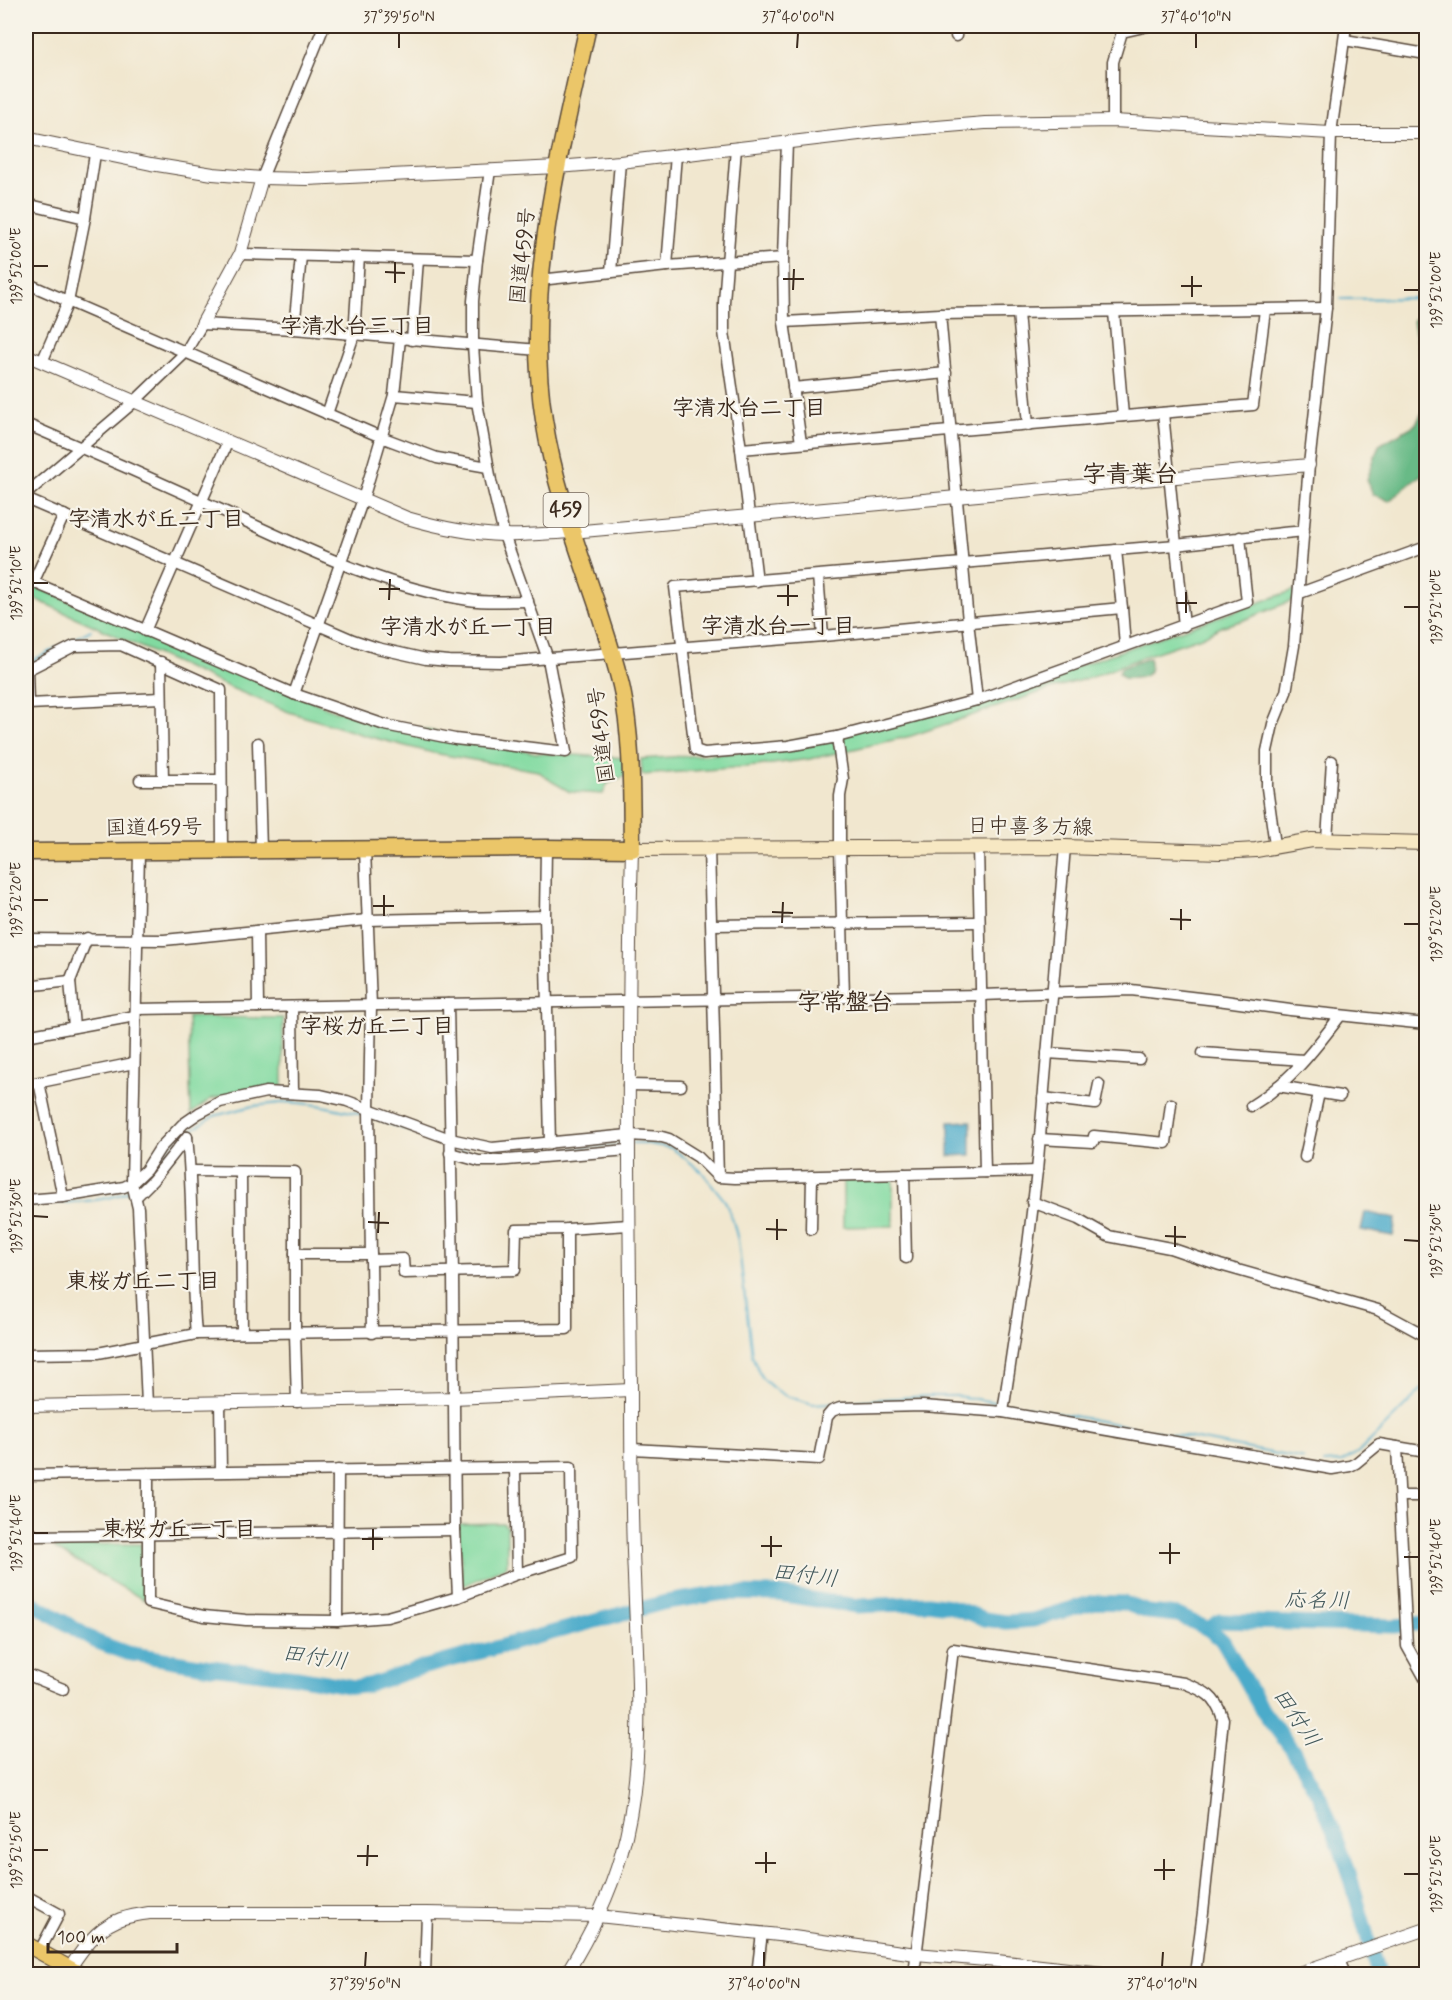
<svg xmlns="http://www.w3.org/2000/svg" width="1452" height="2000" font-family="Mynerve,'Klee One',sans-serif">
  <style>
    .green { fill: #81daa0; stroke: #5e825f; stroke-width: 1.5 }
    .forest { fill: #68ba86; stroke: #527252; stroke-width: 1.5 }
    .water { fill: #4babca; stroke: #436a74; stroke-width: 1.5 }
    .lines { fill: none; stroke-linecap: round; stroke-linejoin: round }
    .stream { stroke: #4babca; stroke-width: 2 }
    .river { stroke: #4babca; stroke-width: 15 }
    .minor-casing { stroke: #564639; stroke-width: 13 }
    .tertiary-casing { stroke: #564639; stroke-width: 14 }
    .secondary-casing { stroke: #564639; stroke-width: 16 }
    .primary-casing { stroke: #564639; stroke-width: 17 }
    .trunk-casing { stroke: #564639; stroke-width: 19 }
    .minor { stroke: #fff; stroke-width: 10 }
    .tertiary { stroke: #fff; stroke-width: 12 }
    .secondary { stroke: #f7e8c3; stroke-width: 14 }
    .primary { stroke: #ebc669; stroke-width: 15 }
    .trunk { stroke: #ebc669; stroke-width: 16 }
    .ticks { fill: none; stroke: #3b2a1e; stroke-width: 2 }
    .labels { text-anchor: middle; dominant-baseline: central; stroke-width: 4.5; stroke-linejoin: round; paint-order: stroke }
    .shield { fill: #f7f3e8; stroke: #73665b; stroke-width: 1.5 }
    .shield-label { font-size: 20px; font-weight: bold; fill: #3b2a1e }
    .street-label { font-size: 21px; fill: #3b2a1e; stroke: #f7f3e8 }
    .neighbourhood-label { font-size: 22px; font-weight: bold; fill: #3b2a1e; stroke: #f7f3e8 }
    .water-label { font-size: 22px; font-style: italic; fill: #41575a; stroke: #f7f3e8 }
    .quarter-label { font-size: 24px; font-weight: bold; fill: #3b2a1e; stroke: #f7f3e8 }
    .neatline { fill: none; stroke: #3b2a1e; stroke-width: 2 }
    .ticks-label { font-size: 15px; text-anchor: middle; fill: #3b2a1e }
  </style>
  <rect width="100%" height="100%" fill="#f7f3e8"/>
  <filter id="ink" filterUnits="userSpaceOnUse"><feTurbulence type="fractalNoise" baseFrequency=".0167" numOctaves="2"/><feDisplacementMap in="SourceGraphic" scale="12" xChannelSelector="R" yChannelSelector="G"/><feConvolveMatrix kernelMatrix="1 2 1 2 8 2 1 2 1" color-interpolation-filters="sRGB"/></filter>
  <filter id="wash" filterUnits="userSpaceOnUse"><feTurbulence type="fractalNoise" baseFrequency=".008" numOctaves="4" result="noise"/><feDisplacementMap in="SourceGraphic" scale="24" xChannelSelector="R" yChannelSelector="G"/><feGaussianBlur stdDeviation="1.35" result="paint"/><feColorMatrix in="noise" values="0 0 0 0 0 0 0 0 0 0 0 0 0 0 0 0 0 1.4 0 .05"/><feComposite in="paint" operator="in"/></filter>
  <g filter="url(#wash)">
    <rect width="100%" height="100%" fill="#f1e7cf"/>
    <g class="green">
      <polygon points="29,584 336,711 537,753 627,758 627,775 607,784 603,794 570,792 551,781 538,771 433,753 367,736 289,712 231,688 26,595 26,585 28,586"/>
      <polygon points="1298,589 1296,599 1244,620 1223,626 1201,637 1148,655 1092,677 1047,690 911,736 810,759 757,766 642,775 641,759 731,753 960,707"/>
      <polygon points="188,1017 283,1018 283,1086 241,1091 211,1099 191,1114"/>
      <polygon points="893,1179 893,1226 843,1227 843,1180"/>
      <polygon points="503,1523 507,1527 507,1566 463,1586 458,1524"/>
      <polygon points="141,1544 144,1600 55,1549 55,1545"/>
    </g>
    <g class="forest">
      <polygon points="1426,314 1426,373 1420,354 1413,320"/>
      <polygon points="1426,407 1426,471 1389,501 1373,494 1367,480 1379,445 1415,425"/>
      <path d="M1149,658C1154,678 1140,679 1124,678L1119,673L1121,668Z"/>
    </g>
    <g class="water">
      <polygon points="971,1121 971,1155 949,1156 949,1122"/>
      <polygon points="1365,1212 1396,1219 1393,1236 1361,1230"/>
    </g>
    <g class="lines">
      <g class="stream">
        <polyline points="1341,299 1426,298"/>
        <polyline points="26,664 91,630"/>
        <polyline points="373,1118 447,1144"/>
        <polyline points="187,1133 214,1116 253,1106 290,1102 318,1105 365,1115"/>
        <polyline points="633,1143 644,1143 671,1148 680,1154 702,1172 725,1201 733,1221 738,1240 752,1355 761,1377 773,1388 786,1396 813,1404 927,1396 957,1396 1000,1403"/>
        <polyline points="455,1148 463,1151 496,1156"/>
        <polyline points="562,1150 625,1144"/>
        <polyline points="154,1167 173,1143 182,1136"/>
        <polyline points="136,1187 149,1174"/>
        <path d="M55,1203C78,1202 111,1201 131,1190"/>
        <polyline points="26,1207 40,1204"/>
        <polyline points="1009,1404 1304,1459"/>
        <polyline points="1324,1463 1342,1462 1360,1451 1426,1385"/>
      </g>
      <g class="river">
        <polyline points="26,1599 95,1641 127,1653 211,1667 297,1677 354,1687 369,1685 417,1669 666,1602 724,1593 778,1594 857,1606 928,1603 949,1606 985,1619 1006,1622 1033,1620 1094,1602 1124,1603 1148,1612 1178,1615 1208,1629 1223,1641 1260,1707 1293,1751 1321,1799 1347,1866 1378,1974"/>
        <polyline points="1208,1629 1220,1621 1395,1626 1426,1623"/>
      </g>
    </g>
  </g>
  <g filter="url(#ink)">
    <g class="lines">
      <defs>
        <g id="minor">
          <polyline points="956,36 957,26"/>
          <polyline points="1345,40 1426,54"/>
          <polyline points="1113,121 1113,62 1122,32 1148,26"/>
          <polyline points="787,142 783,258 784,322 801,443"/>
          <polyline points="736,148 724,302 724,332 741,449 757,581"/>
          <polyline points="262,178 324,26"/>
          <polyline points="26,204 85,218"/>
          <polyline points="26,221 29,205"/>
          <polyline points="240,254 477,260"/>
          <polyline points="667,266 676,155"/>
          <polyline points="611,272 620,162"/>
          <polyline points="540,280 667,266 783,258"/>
          <polyline points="26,283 381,437 437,458 488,467"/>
          <polyline points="1114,312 1123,416"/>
          <polyline points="1018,313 1028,425"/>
          <polyline points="940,314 968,621 977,700"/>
          <polyline points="784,322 940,314 1326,308"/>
          <polyline points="294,329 301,256"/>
          <polyline points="412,340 418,259"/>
          <polyline points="42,362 68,302 85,218 95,154"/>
          <polyline points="793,388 946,373"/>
          <polyline points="394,395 400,339"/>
          <polyline points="1163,413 1184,626"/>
          <polyline points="327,414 354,335 359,257"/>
          <path d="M26,424C94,453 162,483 230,514C307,549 384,588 469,600C488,603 509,601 528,601"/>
          <polyline points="741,449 1253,405 1265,310"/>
          <polyline points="26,494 134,402 185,353 202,324 294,329 538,350"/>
          <polyline points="26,499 353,640 377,648 426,659 449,661 501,662 823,636 1122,608 1116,550"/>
          <path d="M1240,537L1247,602L977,700L837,737L788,746L704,753L695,750L675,587L1176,545C1218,540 1261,535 1304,531"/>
          <polyline points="818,576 823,636"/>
          <polyline points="26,579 294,694 385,725 455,739 566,752 548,659 504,535 491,481 477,402 473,345 473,301 477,260 490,170"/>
          <polyline points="33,583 64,515"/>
          <polyline points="1300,593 1426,547"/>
          <polyline points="1122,608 1125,646"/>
          <polyline points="145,631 228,441"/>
          <polyline points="161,662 163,780"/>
          <polyline points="294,694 363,499 394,395 477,402"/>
          <polyline points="161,698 28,704 27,670 74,646 121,645 221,690 222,850"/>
          <polyline points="837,737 843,779 840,796 840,847 844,997"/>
          <polyline points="258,743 261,850"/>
          <polyline points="140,780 221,780"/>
          <polyline points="1327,840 1332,761"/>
          <polyline points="1275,845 1267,788 1267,751 1273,724 1286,692 1294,646 1309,465 1326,308 1331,133 1346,26"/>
          <polyline points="978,847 985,1172"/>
          <polyline points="546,848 545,916 550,1143"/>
          <polyline points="709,848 718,1177"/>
          <polyline points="365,849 371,1006 369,1109 372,1333"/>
          <polyline points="139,852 132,1183 138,1208 147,1404"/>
          <polyline points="712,925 978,922"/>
          <polyline points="257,931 258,1007"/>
          <polyline points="26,939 164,940 367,920 545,916"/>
          <polyline points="26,986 70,981"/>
          <polyline points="448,1004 453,1272 455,1530 458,1597"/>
          <polyline points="292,1007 293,1093"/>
          <polyline points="136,1009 982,995 1131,990 1225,1001 1290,1010 1426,1024"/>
          <polyline points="74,1027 70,981 87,938"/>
          <polyline points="26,1036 135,1016"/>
          <polyline points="1047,1053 1139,1059"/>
          <polyline points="1203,1053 1304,1060"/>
          <polyline points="39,1082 63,1197"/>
          <polyline points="26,1085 134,1063"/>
          <polyline points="628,1085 681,1086"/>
          <polyline points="1278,1086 1340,1096"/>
          <polyline points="1043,1098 1095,1104 1099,1084"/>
          <path d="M1251,1106C1288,1084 1315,1049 1340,1016"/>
          <path d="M187,1137C194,1202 190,1268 196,1334"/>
          <polyline points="1039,1139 1093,1142 1094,1136 1166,1143 1171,1104"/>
          <polyline points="450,1153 479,1161 494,1161 628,1150"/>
          <polyline points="1305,1157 1319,1093"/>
          <polyline points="191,1171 295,1172 295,1333 297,1402"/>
          <polyline points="241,1172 242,1333"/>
          <polyline points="904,1174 906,1258"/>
          <polyline points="136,1197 153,1180 187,1137"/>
          <polyline points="26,1200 63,1197 124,1187 132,1183 146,1170 160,1148 183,1124 199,1113 220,1102 266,1092 321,1095 347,1101 450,1139 492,1148 629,1135 662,1137 669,1139 698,1157 718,1177 735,1178 1037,1171"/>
          <polyline points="1032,1202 1078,1219 1108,1236 1170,1248 1220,1265 1378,1310 1426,1336"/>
          <polyline points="811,1229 812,1176"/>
          <polyline points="295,1254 371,1254"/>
          <polyline points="371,1260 403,1259 404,1273 515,1270 516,1230 567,1229 629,1225"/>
          <polyline points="26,1354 98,1353 196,1334 567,1329 567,1229"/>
          <polyline points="220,1402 221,1471"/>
          <polyline points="1003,1412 1028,1245 1037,1171 1065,847"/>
          <polyline points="1397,1447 1407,1646 1426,1680"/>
          <polyline points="632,1449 819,1459 827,1417 832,1411 840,1408 923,1406 1003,1412 1332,1469 1350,1466 1356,1463 1379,1444 1426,1452"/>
          <polyline points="515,1468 517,1574"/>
          <polyline points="26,1475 571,1467 572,1557 517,1574 458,1597 387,1617 337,1621 246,1620 204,1616 148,1603 148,1473"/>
          <polyline points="1400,1496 1426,1496"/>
          <polyline points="26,1530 36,1536 455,1530"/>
          <polyline points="337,1621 338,1470"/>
          <polyline points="26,1674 63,1689"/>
          <polyline points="26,1896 59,1914 39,1952"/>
          <polyline points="1339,1960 1345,1974"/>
          <polyline points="425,1974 427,1913"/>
          <polyline points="757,1974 762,1933"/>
          <path d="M914,1974L953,1649L1184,1683C1205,1691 1216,1696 1223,1719L1203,1912L1195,1974"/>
        </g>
        <g id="tertiary">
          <polyline points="26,138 151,164 213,174 262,178 307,179 557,167 620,162 876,132 985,123 1113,121 1331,133 1426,133"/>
          <polyline points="202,324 240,254 262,178"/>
          <path d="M26,355L407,518C438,527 471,534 503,535C526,536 550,533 572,532L1309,465"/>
          <polyline points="26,1406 453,1398 631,1390"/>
          <path d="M69,1969C82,1950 95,1930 116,1921C126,1916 138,1915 149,1913H427L598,1916L779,1935L916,1954L997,1961L1112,1974"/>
          <path d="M566,1974C589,1937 609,1897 621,1855C647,1766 637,1668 634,1576C631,1513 631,1450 631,1387C629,1208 627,1028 632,849"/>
          <polyline points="1296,1974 1426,1929"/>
        </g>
        <polyline id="secondary" points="632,849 1065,847 1220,852 1256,850 1312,840 1426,843"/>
        <polyline id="primary" points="26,1944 80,1974"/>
        <path id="trunk" d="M26,852L546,848L632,849C631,796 633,743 622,690C616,662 606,635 598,608C577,546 554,484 544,420C523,288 560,154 588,26"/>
      </defs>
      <use href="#minor" class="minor-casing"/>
      <use href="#tertiary" class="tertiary-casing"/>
      <use href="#secondary" class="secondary-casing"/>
      <use href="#primary" class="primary-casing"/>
      <use href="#trunk" class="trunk-casing"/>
      <use href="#minor" class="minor"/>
      <use href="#tertiary" class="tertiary"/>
      <use href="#secondary" class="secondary"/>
      <use href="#primary" class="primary"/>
      <use href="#trunk" class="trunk"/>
    </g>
  </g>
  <path class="ticks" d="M399,48V33M797,48L798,33M1196,48V33M33,266H48M385,272L405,273M783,279H804M395,283V262M1181,286H1202M793,290L794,269M1404,290H1419M1192,297V276M33,583H48M379,589H400M777,596H798M389,600L390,579M1176,603H1197M788,606V585M1404,607H1419M1186,613V592M33,900H48M373,906H394M772,912L793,913M384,916V895M1170,919L1191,920M782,923L783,902M1404,924H1419M1181,930V909M33,1216L48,1217M368,1222L389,1223M766,1229L787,1230M378,1233L379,1212M1165,1236L1186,1237M777,1240V1219M1404,1240L1419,1241M1175,1247V1226M33,1533H48M362,1539H383M761,1546H782M373,1550V1529M1159,1553H1180M771,1557V1536M1404,1557H1419M1170,1564V1543M33,1850H48M357,1856H378M755,1863H776M367,1866L368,1845M1154,1870H1175M766,1873V1852M1404,1874H1419M1164,1880V1859M365,1967L366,1952M764,1967V1952M1162,1967L1163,1952"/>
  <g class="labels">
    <rect class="shield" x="543.5" y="493" width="45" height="34" rx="4.5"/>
    <g class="shield-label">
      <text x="566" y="510">459</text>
    </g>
    <g class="street-label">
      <text transform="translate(523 256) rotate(-84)">国道459号</text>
      <text transform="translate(602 735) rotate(-97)">国道459号</text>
      <text transform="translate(1030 827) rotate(1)">日中喜多方線</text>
      <text transform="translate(154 828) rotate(-1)">国道459号</text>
    </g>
    <g class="neighbourhood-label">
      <text x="357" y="327">字清水台三丁目</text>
      <text x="749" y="409">字清水台二丁目</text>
      <text x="156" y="520">字清水が丘二丁目</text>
      <text x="778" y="627">字清水台一丁目</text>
      <text x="468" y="628">字清水が丘一丁目</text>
      <text x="377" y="1027">字桜ガ丘二丁目</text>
      <text x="143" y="1282">東桜ガ丘二丁目</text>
      <text x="179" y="1530">東桜ガ丘一丁目</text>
    </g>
    <g class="water-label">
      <text transform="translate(805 1576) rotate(7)">田付川</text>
      <text transform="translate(1317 1601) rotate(1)">応名川</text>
      <text transform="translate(315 1658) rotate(8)">田付川</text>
      <text transform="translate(1296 1718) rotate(56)">田付川</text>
    </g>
    <g class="quarter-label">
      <text x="1130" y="475">字青葉台</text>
      <text x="845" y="1003">字常盤台</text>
    </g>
  </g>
  <rect width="1452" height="2000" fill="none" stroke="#f7f3e8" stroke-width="66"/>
  <path d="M48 1943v9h129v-9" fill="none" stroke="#3b2a1e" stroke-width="3"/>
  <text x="57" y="1943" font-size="18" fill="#3b2a1e" stroke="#f7f3e8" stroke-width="4.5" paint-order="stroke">100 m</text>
  <rect x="33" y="33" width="1386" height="1934" class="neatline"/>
  <g class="ticks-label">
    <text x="399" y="22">37°39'50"N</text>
    <text x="798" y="22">37°40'00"N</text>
    <text x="1196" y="22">37°40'10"N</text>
    <text transform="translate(16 266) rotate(-90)" y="5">139°52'00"E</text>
    <text transform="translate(1436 290) rotate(-90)" y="5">139°52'00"E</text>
    <text transform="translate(16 583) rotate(-90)" y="5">139°52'10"E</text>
    <text transform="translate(1436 607) rotate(-90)" y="5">139°52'10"E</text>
    <text transform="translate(16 900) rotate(-90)" y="5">139°52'20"E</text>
    <text transform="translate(1436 924) rotate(-90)" y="5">139°52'20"E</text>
    <text transform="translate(16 1216) rotate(-90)" y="5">139°52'30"E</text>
    <text transform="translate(1436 1241) rotate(-90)" y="5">139°52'30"E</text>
    <text transform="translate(16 1533) rotate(-90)" y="5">139°52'40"E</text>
    <text transform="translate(1436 1557) rotate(-90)" y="5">139°52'40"E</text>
    <text transform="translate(16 1850) rotate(-90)" y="5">139°52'50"E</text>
    <text transform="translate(1436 1874) rotate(-90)" y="5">139°52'50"E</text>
    <text x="365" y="1989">37°39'50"N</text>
    <text x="764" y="1989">37°40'00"N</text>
    <text x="1162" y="1989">37°40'10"N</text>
  </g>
</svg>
